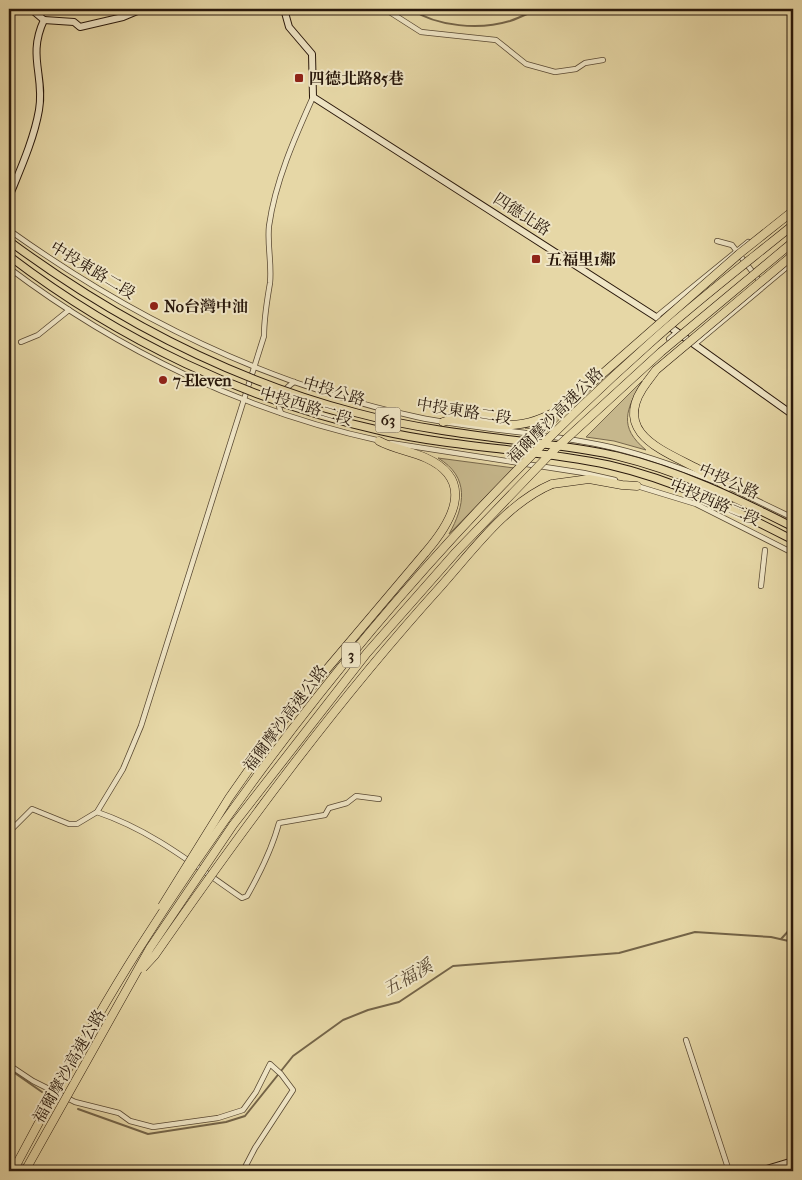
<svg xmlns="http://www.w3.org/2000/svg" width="802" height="1180" font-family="'IM FELL French Canon','Noto Serif TC',serif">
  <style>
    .green { fill: #c6b78c; stroke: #78684c }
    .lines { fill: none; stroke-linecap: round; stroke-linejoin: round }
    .stream { stroke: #746448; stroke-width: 2 }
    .street-casing { stroke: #584832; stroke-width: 6 }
    .secondary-casing { stroke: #29180b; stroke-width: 8 }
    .highway-casing { stroke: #29180b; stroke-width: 9 }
    .street { stroke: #efe5c5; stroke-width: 4.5 }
    .secondary { stroke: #efe5c5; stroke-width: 6 }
    .highway { stroke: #e6d7a6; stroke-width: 8 }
    .primary-bridge-casing { stroke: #29180b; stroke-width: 9; stroke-linecap: butt }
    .highway-bridge-casing { stroke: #29180b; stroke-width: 9; stroke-linecap: butt }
    .primary-bridge { stroke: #e6d7a6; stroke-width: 7 }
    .highway-bridge { stroke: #e6d7a6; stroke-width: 8 }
    .poi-dot { fill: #8f2418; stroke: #efe5c5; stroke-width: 2 }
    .labels { text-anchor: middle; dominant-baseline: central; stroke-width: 4; stroke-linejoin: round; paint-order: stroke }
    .shield { fill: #efe5c5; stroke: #645643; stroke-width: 1 }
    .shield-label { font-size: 15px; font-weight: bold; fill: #29180b }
    .poi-label { font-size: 16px; font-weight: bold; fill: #29180b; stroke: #efe5c5; text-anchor: start }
    .street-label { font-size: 16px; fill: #29180b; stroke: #efe5c5 }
    .water-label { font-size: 18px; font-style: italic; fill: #5b4a34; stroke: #efe5c5 }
  </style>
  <rect width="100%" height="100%" fill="#e6d7a6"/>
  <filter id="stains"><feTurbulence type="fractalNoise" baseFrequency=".004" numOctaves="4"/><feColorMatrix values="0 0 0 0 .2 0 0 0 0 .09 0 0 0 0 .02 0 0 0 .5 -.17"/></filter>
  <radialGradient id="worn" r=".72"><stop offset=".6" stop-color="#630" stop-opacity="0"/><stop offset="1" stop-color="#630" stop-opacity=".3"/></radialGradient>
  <g class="green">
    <path d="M642,381C626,410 618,427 646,450L614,441L586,437Z"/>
    <polygon points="569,409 548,431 525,428 548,420"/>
    <path d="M438,458L514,468L449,534C465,506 470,477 438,458Z"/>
  </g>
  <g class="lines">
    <g class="stream">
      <path d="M411,9C437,27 480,30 510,21C519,18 529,13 538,9"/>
      <polyline points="781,939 793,926"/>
      <polyline points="9,1069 42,1092"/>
      <polyline points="78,1109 148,1134 226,1122 245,1116 293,1056 343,1020 368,1010 399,1002 453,966 619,953 695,932 771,937 793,942"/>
    </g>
    <defs>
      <g id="street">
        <polyline points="385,9 421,32 496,40 526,64 555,72 576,69 585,63 603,60"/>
        <path d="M9,230C132,318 268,385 417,417C478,430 540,432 601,445C640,453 676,466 713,481"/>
        <polyline points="717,241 732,245 761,283"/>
        <path d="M9,268C119,351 246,412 381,441"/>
        <polyline points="656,317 748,242"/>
        <polyline points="669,339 677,332"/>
        <polyline points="21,342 38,335 69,310"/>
        <polyline points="695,344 793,262"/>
        <path d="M281,413C275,398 282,391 294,382"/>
        <polyline points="391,443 584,473 615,480"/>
        <polyline points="637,486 696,504 793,553"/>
        <polyline points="727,486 793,518"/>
        <polyline points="761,586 765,550"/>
        <path d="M97,812C153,831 194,865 242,898L247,896C260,873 272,849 279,823L325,815L329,808L347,803L356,796L379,799"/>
        <path d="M9,832L32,809L69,824H77L97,812L123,769L141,726L264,336C264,317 267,301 270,283C272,263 267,245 269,226C275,182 295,137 313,97"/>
        <polyline points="686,1040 729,1171"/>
        <polyline points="9,1065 33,1081 75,1102 119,1113 130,1121 153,1127 218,1118 243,1110 256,1092 270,1064 281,1074 293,1090 255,1148 243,1171"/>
        <polyline points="9,1165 56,1171"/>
        <polyline points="114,1169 133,1171"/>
      </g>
      <g id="secondary">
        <polyline points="31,9 44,20"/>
        <polyline points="284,9 289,27 312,54 313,97 656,317 793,415"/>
        <polyline points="44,20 74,22 80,27 123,17 142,9"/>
        <path d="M9,197C20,170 34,139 39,110C45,76 27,56 44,20"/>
        <polyline points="760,1171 793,1161"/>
      </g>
      <g id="highway">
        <path d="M647,382C609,432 662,450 698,469C709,475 718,481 728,487"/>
        <path d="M443,422L452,419C502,426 524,433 568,404"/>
        <path d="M379,441C394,449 410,451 426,458C477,481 451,523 425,553"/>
        <polyline points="552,484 589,479 622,485 637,486"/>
      </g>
    </defs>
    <use href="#street" class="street-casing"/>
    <use href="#secondary" class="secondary-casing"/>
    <use href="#highway" class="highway-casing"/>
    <use href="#street" class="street"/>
    <use href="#secondary" class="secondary"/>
    <use href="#highway" class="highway"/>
    <defs>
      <g id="primary-bridge">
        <path d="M9,241C113,318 231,380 357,413C413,428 471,435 528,442C558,446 588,449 617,456C679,471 736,498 793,527"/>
        <path d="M9,256C119,340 246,401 382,431C457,448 534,449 609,465C675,480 733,509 793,540"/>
      </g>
      <g id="highway-bridge">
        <polyline points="647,382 656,370 793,255"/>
        <polyline points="568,404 739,254 793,211"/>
        <polyline points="162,906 229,798 283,721 425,553"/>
        <path d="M143,968L155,955C244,827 337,701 442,585C474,549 507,503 552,484"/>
        <path d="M13,1171C53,1096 93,1021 138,950C280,726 452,520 649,344C695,302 745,264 793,225"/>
        <polyline points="25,1171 150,948 233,825 367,653 456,552 554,450 661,352 793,242"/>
      </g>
    </defs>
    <use href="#primary-bridge" class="primary-bridge-casing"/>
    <use href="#highway-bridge" class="highway-bridge-casing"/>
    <use href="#primary-bridge" class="primary-bridge"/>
    <use href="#highway-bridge" class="highway-bridge"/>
  </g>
  <g class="poi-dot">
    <rect x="294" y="73" width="10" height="10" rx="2.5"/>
    <rect x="531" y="254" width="10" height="10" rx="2.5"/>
    <circle cx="154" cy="306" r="5"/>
    <circle cx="163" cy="380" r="5"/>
  </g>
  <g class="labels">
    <g class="shield">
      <rect x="375.5" y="407.5" width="25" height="25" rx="4"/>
      <rect x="342" y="642.5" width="18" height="25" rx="4"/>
    </g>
    <g class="shield-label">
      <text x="388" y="420">63</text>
      <text x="351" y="655">3</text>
    </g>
    <g class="poi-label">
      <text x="309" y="78">四德北路85巷</text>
      <text x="546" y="259">五福里1鄰</text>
      <text x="164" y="306">No台灣中油</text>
      <text x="173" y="380">7-Eleven</text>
    </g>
    <g class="street-label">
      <text transform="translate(522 214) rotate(33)">四德北路</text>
      <text transform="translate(93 270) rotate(31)">中投東路二段</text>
      <text transform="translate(334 391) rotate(17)">中投公路</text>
      <text transform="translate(306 406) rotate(17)">中投西路二段</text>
      <text transform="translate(464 411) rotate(9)">中投東路二段</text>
      <text transform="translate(555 415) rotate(-45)">福爾摩沙高速公路</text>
      <text transform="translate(729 481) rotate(24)">中投公路</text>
      <text transform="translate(715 502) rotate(23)">中投西路二段</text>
      <text transform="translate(285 718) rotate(-53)">福爾摩沙高速公路</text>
      <text transform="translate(69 1066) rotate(-60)">福爾摩沙高速公路</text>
    </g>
    <g class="water-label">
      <text transform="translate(408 978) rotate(-30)">五福溪</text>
    </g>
  </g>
  <rect width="802" height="1180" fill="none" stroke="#e6d7a6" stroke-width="30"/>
  <rect x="10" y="10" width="782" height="1160" fill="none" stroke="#29180b" stroke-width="2.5"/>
  <rect x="15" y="15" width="772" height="1150" fill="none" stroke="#29180b"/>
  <rect width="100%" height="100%" filter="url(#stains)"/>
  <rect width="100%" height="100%" fill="url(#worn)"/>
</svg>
